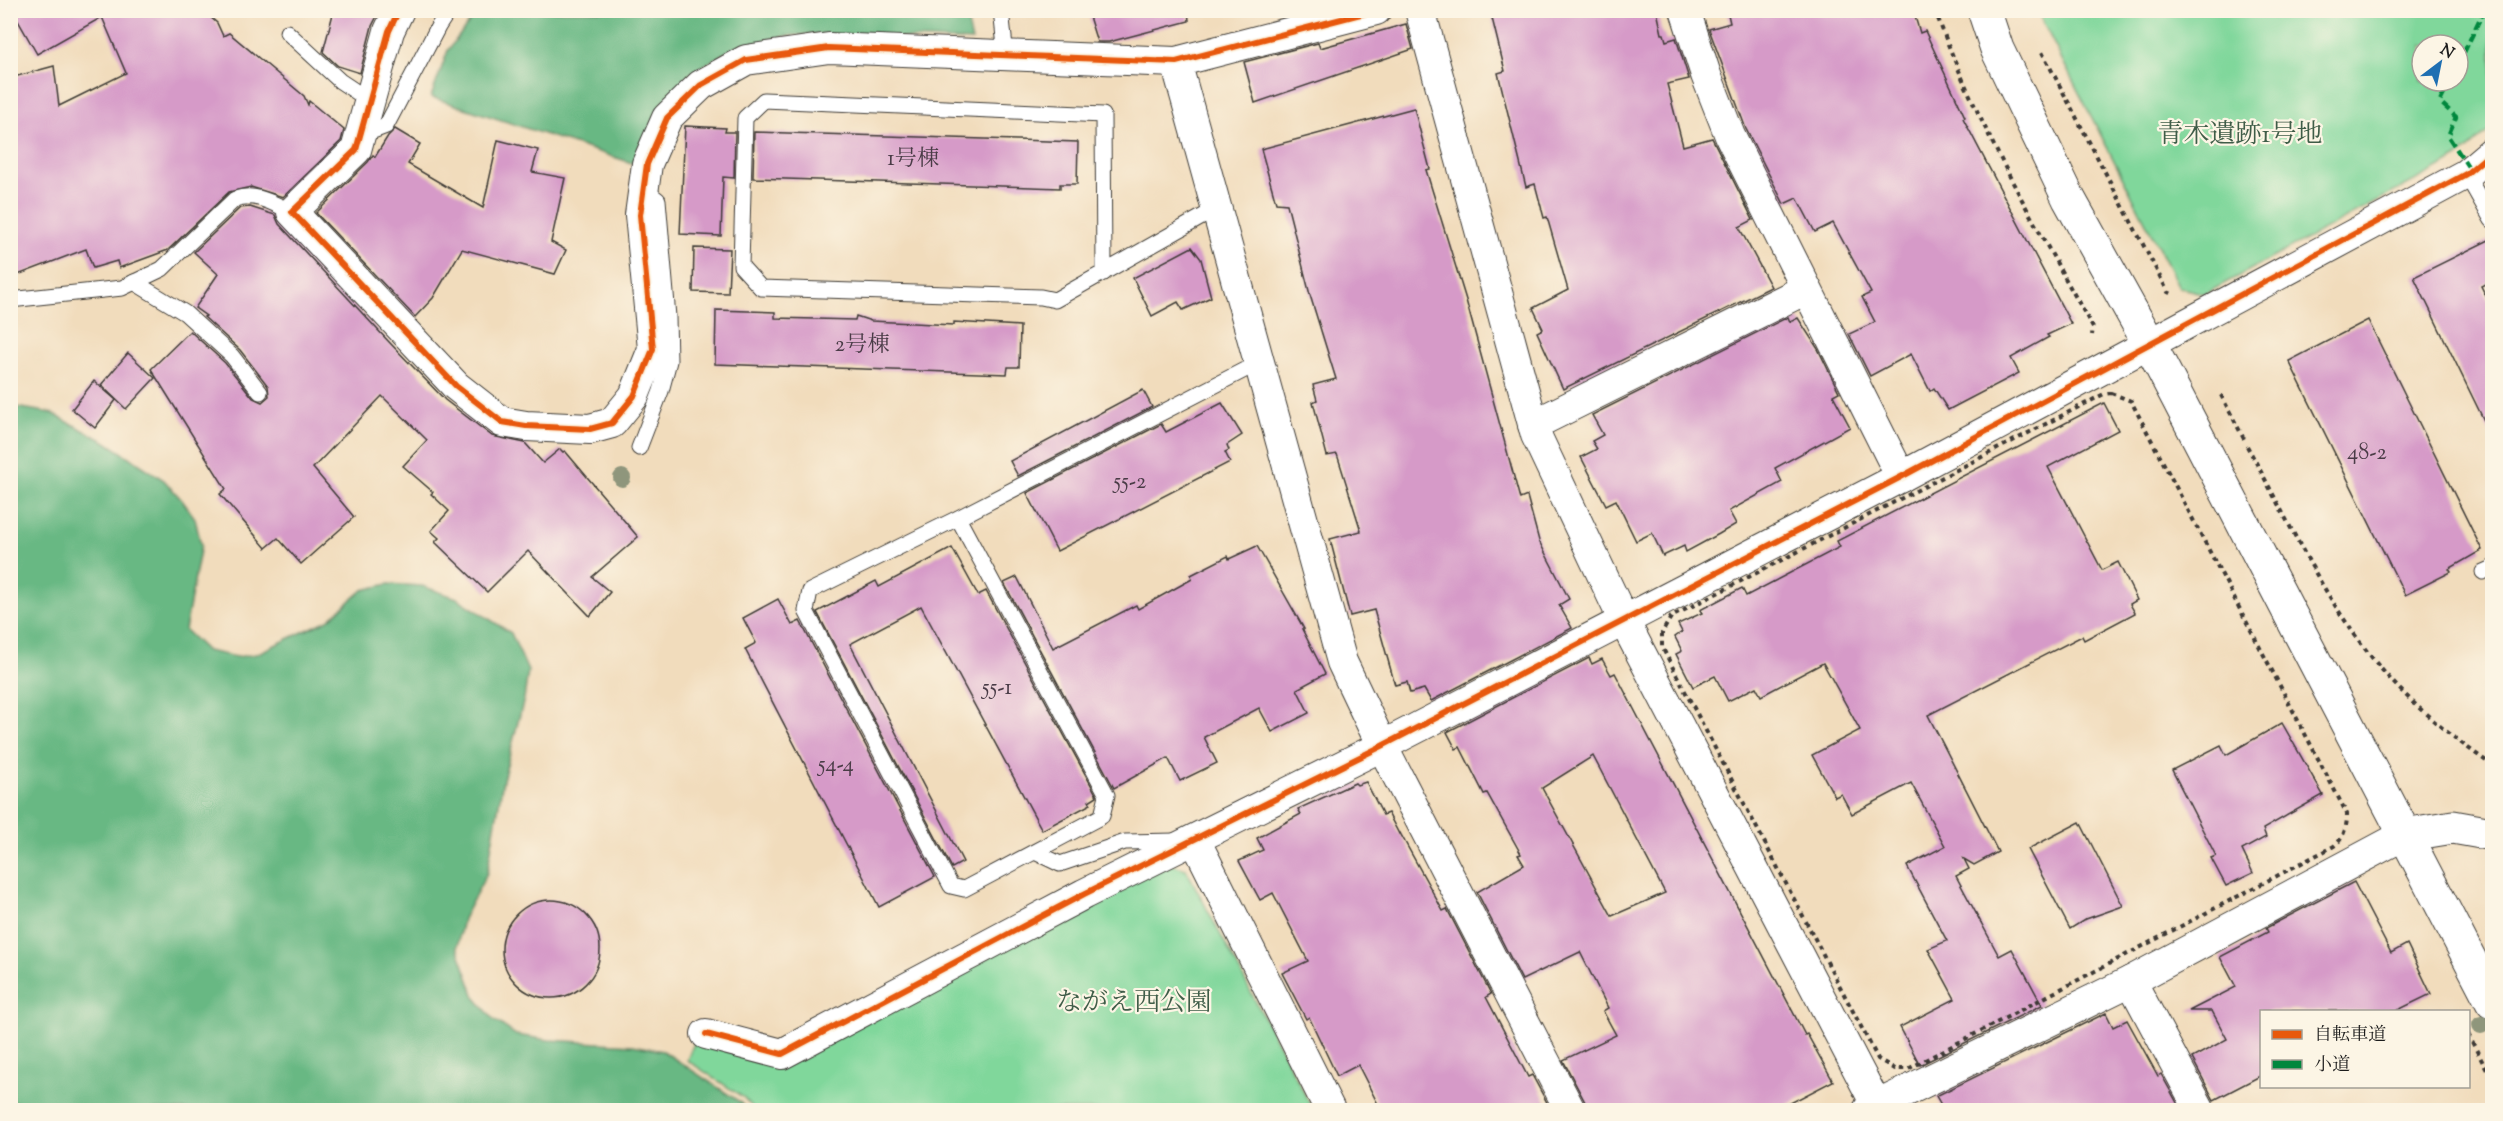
<svg xmlns="http://www.w3.org/2000/svg" width="2503" height="1121" font-family="'Sorts Mill Goudy','Noto Serif JP',serif">
  <style>
    .green { fill: #80d79b; stroke: #4e7a5c; stroke-width: 1.5; fill-rule: evenodd }
    .forest { fill: #68b883; stroke: #426a50; stroke-width: 1.5 }
    .building { fill: #d69ac8; fill-rule: evenodd }
    .lines { fill: none; stroke-linecap: round; stroke-linejoin: round }
    .service-casing { stroke: #3c3934; stroke-width: 17 }
    .minor-casing { stroke: #3c3934; stroke-width: 32 }
    .tertiary-casing { stroke: #3c3934; stroke-width: 35 }
    .path { stroke: #3c3934; stroke-width: 4; stroke-dasharray: 4.5 4.5; stroke-linecap: butt }
    .service { stroke: #fff; stroke-width: 15 }
    .minor { stroke: #fff; stroke-width: 30 }
    .tertiary { stroke: #fff; stroke-width: 33 }
    .quiet { stroke: #00873e; stroke-width: 4.5; stroke-dasharray: 9 4.5; stroke-linecap: butt }
    .cycleway-casing { stroke: #fcf5e5; stroke-width: 10 }
    .cycleway { stroke: #e8590c; stroke-width: 6 }
    .tree { fill: #8f967c }
    .labels { text-anchor: middle; dominant-baseline: central; stroke-width: 4.5; stroke-linejoin: round; paint-order: stroke }
    .number-label { font-size: 22px; fill: #4a3c47 }
    .park-label { font-size: 26px; fill: #3f5d48; stroke: #fcf5e5 }
  </style>
  <rect width="100%" height="100%" fill="#fcf5e5"/>
  <filter id="ink" filterUnits="userSpaceOnUse"><feTurbulence type="fractalNoise" baseFrequency=".0167" numOctaves="2"/><feDisplacementMap in="SourceGraphic" scale="12" xChannelSelector="R" yChannelSelector="G"/><feConvolveMatrix kernelMatrix="1 2 1 2 8 2 1 2 1" color-interpolation-filters="sRGB"/></filter>
  <filter id="wash" filterUnits="userSpaceOnUse"><feTurbulence type="fractalNoise" baseFrequency=".008" numOctaves="4" result="noise"/><feDisplacementMap in="SourceGraphic" scale="24" xChannelSelector="R" yChannelSelector="G"/><feGaussianBlur stdDeviation="1.35" result="paint"/><feColorMatrix in="noise" values="0 0 0 0 0 0 0 0 0 0 0 0 0 0 0 0 0 1.4 0 .05"/><feComposite in="paint" operator="in"/></filter>
  <g filter="url(#wash)">
    <rect width="100%" height="100%" fill="#f1dcbc"/>
    <g class="green">
      <path d="M2037,11H2492V128L2459,157L2205,294L2179,287ZM2422,45H2458V81H2422Z"/>
      <polygon points="1168,863 1186,869 1313,1110 755,1110 744,1098 687,1060 695,1041 779,1067"/>
    </g>
    <g class="forest">
      <polygon points="478,11 965,11 972,41 813,34 786,36 733,48 690,74 665,101 635,164 431,97 448,50"/>
      <polygon points="10,406 51,413 106,442 164,480 182,500 195,518 201,545 185,630 207,651 237,657 256,654 328,620 363,590 388,584 422,586 457,598 511,633 528,671 524,699 503,780 487,873 463,919 457,947 475,997 493,1019 516,1035 549,1040 633,1045 663,1051 740,1102 747,1110 33,1110 11,1100"/>
    </g>
    <g id="blocks">
      <g class="building">
        <polygon points="12,10 202,10 217,23 223,36 229,33 304,96 308,105 309,101 344,130 341,141 283,197 251,187 229,192 168,250 119,268 117,261 93,268 86,249 10,278 10,78 54,66 59,106 126,73 102,17 37,54"/>
        <polygon points="334,10 380,10 372,26 360,73 338,66 323,52"/>
        <polygon points="1087,10 1188,10 1189,21 1109,42 1097,42"/>
        <polygon points="1490,10 1657,11 1662,34 1664,34 1666,41 1676,38 1689,79 1667,84 1683,146 1712,138 1753,220 1739,227 1771,287 1563,389 1537,332 1543,329 1533,308 1568,290 1547,217 1544,218 1535,184 1526,187 1498,73 1505,71"/>
        <polygon points="1727,10 1913,10 1920,33 1925,31 1965,117 1963,118 2071,324 2047,335 2049,337 2011,358 2019,373 1948,410 1934,388 1930,391 1911,354 1870,376 1849,334 1875,322 1862,297 1871,293 1833,223 1815,232 1797,198 1784,204 1746,129 1709,29 1730,23"/>
        <polygon points="1406,24 1413,49 1255,103 1244,62 1318,43 1320,48"/>
        <polygon points="1414,108 1430,169 1426,170 1466,300 1520,499 1527,496 1539,541 1569,599 1559,605 1572,628 1431,701 1424,689 1410,693 1407,682 1395,685 1374,610 1350,616 1330,539 1361,531 1337,454 1327,456 1313,402 1317,400 1313,385 1336,379 1310,295 1287,204 1276,203 1261,149"/>
        <polygon points="685,126 726,128 725,132 735,132 734,178 723,177 721,236 680,234"/>
        <polygon points="395,129 420,144 408,164 483,208 498,140 538,150 532,172 565,178 551,242 566,250 555,274 462,249 433,298 415,317 316,213 368,162 373,155 375,157 388,136"/>
        <polygon points="754,132 1078,142 1077,184 1060,184 1060,188 753,178"/>
        <polygon points="250,207 275,215 279,224 390,343 445,400 492,436 525,443 543,463 560,449 563,452 565,451 638,537 592,577 610,592 590,616 528,551 487,592 435,542 439,538 431,531 449,511 431,494 433,492 403,466 427,440 382,396 313,468 354,517 301,564 278,538 266,548 220,494 226,489 151,369 190,331 225,363 253,398 262,402 269,396 268,386 240,350 204,317 206,316 195,308 218,274 194,252 240,208"/>
        <polygon points="2493,238 2493,280 2481,286 2493,310 2492,437 2414,277"/>
        <polygon points="1192,247 1201,259 1211,297 1183,310 1178,302 1152,316 1133,278"/>
        <polygon points="694,248 730,249 728,293 693,292"/>
        <polygon points="716,310 775,312 775,318 855,320 856,316 871,321 954,325 954,322 1020,326 1019,367 1008,367 1007,374 715,364"/>
        <polygon points="1788,317 1790,322 1798,318 1818,349 1839,392 1833,395 1850,427 1775,468 1782,482 1729,511 1736,524 1719,534 1686,552 1684,546 1663,556 1652,533 1636,541 1616,500 1606,505 1581,457 1597,449 1592,441 1603,435 1592,415"/>
        <polygon points="2368,320 2482,550 2449,569 2451,572 2405,595 2289,361"/>
        <polygon points="128,353 155,378 126,409 101,385"/>
        <polygon points="94,381 116,400 95,428 72,409"/>
        <polygon points="1143,390 1152,407 1018,476 1010,461"/>
        <polygon points="1222,403 1242,435 1227,445 1229,450 1225,452 1230,462 1057,551 1027,493 1161,424 1166,432"/>
        <polygon points="2104,403 2118,430 2048,467 2102,570 2118,562 2137,600 2130,604 2135,613 2084,640 2082,636 1928,715 1998,852 1974,865 1964,859 1969,869 1956,876 1999,956 2012,949 2042,1005 1920,1065 1900,1027 1955,999 1928,949 1947,941 1907,866 1945,846 1911,783 1852,814 1841,794 1835,797 1812,755 1860,730 1823,663 1761,696 1756,687 1728,701 1715,676 1693,687 1676,654 1682,651 1675,637 1682,632 1678,624 1702,613 1700,610 1742,588 1746,596 1840,547 1837,541"/>
        <polygon points="1257,546 1304,629 1302,629 1325,674 1297,689 1309,713 1272,732 1259,708 1204,737 1217,763 1180,781 1168,758 1114,788 1004,583 1017,577 1053,648 1136,605 1138,609 1192,579 1191,575 1228,556 1229,559"/>
        <polygon points="952,548 978,595 986,591 1097,796 1089,801 1091,804 1042,830 921,606 850,644 963,862 952,868 817,612 876,581 879,587"/>
        <polygon points="778,599 792,625 800,621 935,877 879,907 745,649 756,643 743,618"/>
        <path d="M1589,658L1592,664L1602,659L1611,675L1615,673L1805,1035L1807,1034L1833,1081L1777,1110H1587L1585,1102L1563,1060L1616,1035L1603,1011L1608,1008L1580,952L1522,980L1477,892L1524,865L1518,855L1521,854L1487,793L1484,794L1460,747L1456,749L1447,732ZM1593,756L1665,893L1612,916L1542,788Z"/>
        <polygon points="2282,723 2323,795 2263,829 2266,837 2242,850 2253,873 2226,886 2211,858 2216,856 2172,770 2221,745 2226,755"/>
        <polygon points="1366,782 1383,815 1388,813 1399,834 1400,833 1443,911 1447,909 1491,994 1486,997 1528,1077 1532,1075 1551,1110 1381,1110 1358,1065 1337,1076 1309,1017 1306,1019 1282,973 1308,961 1273,893 1260,900 1239,861 1263,850 1257,838 1301,814 1298,809 1355,783 1357,785"/>
        <polygon points="2080,822 2123,906 2086,919 2070,929 2028,849"/>
        <polygon points="2354,882 2391,953 2407,944 2431,994 2396,1011 2262,1011 2262,1075 2214,1100 2192,1058 2227,1039 2212,1011 2189,1011 2236,987 2220,957 2268,932 2266,928"/>
        <circle cx="551" cy="949" r="49"/>
        <polygon points="2106,1013 2113,1027 2127,1020 2158,1076 2161,1074 2181,1110 1944,1110 1936,1096"/>
      </g>
    </g>
  </g>
  <g filter="url(#ink)">
    <use href="#blocks" fill-opacity="0" stroke="#3c3934" stroke-width="1.5"/>
    <g class="lines">
      <defs>
        <g id="service">
          <polyline points="1001,10 1006,56"/>
          <polyline points="287,32 340,81 370,101"/>
          <polyline points="360,136 386,126 438,27 449,10"/>
          <polyline points="2466,174 2492,220"/>
          <polyline points="1104,273 1103,115 764,100 745,118 741,266 761,288 1041,297 1055,300 1216,209"/>
          <polyline points="134,282 185,313 232,356 260,392"/>
          <path d="M10,300L122,288L162,269L235,199C256,192 272,203 292,212"/>
          <polyline points="639,448 661,391 669,361 668,317 658,200 644,189"/>
          <polyline points="958,518 1107,795 1102,816 964,889 951,886 806,611 810,591 958,518 1258,363"/>
          <polyline points="2483,572 2492,568"/>
          <polyline points="1035,852 1060,864 1125,842 1176,841"/>
        </g>
        <g id="minor">
          <polyline points="399,10 389,31 356,150 292,212 456,386 502,422 526,426 590,429 612,423 634,396 653,349 640,215 647,164 667,118 701,85 746,60 829,48 1176,62 1376,10"/>
          <polyline points="1420,10 1536,435 1624,621 1879,1110"/>
          <polyline points="1685,10 1706,75 1730,136 1901,477"/>
          <polyline points="1176,62 1342,662 1382,746 1570,1110"/>
          <polyline points="1533,425 1806,289"/>
          <polyline points="1195,840 1330,1110"/>
          <polyline points="2131,981 2200,1110"/>
          <polyline points="706,1034 782,1054 1084,894 1382,746 1901,477 2466,174 2492,152"/>
          <polyline points="1868,1110 2131,981 2404,835"/>
        </g>
        <g id="tertiary">
          <polyline points="1984,10 1997,49 2069,199 2149,343 2492,1002"/>
          <polyline points="2404,835 2453,827 2492,834"/>
        </g>
      </defs>
      <use href="#service" class="service-casing"/>
      <use href="#minor" class="minor-casing"/>
      <use href="#tertiary" class="tertiary-casing"/>
      <g class="path">
        <path d="M1935,10C1975,121 2036,226 2093,328L2092,335"/>
        <polyline points="2042,52 2168,292 2172,294"/>
        <path d="M2111,393L2131,401L2347,814C2347,827 2344,838 2334,846L1908,1069H1895L1878,1059L1662,647V633L1671,617L2104,394Z"/>
        <polyline points="2221,395 2244,439"/>
        <path d="M2247,446C2286,516 2320,592 2370,655C2403,698 2447,734 2492,765"/>
        <polyline points="2468,1034 2492,1080"/>
      </g>
      <use href="#service" class="service"/>
      <use href="#minor" class="minor"/>
      <use href="#tertiary" class="tertiary"/>
      <g class="quiet">
        <polyline points="2458,65 2484,10"/>
        <polyline points="2450,81 2440,102 2456,117 2448,136 2471,171"/>
      </g>
      <defs>
        <g id="cycleway">
          <polyline points="399,10 389,31 356,150 292,212 456,386 502,422 526,426 590,429 612,423 634,396 653,349 640,215 647,164 667,118 701,85 746,60 829,48 1176,62 1376,10"/>
          <polyline points="706,1034 782,1054 1084,894 1382,746 1901,477 2466,174 2492,152"/>
        </g>
      </defs>
      <use href="#cycleway" class="cycleway-casing"/>
      <use href="#cycleway" class="cycleway"/>
    </g>
    <g class="tree">
      <circle cx="622" cy="478" r="9"/>
      <circle cx="2481" cy="1025" r="9"/>
    </g>
  </g>
  <g class="labels">
    <g class="number-label">
      <text x="913" y="160">1号棟</text>
      <text x="862" y="346">2号棟</text>
      <text x="2367" y="454">48-2</text>
      <text x="1130" y="483">55-2</text>
      <text x="997" y="689">55-1</text>
      <text x="836" y="766">54-4</text>
    </g>
    <g class="park-label">
      <text x="2240" y="135">青木遺跡1号地</text>
      <text x="1134" y="1003">ながえ西公園</text>
    </g>
  </g>
  <rect width="2503" height="1121" fill="none" stroke="#fcf5e5" stroke-width="36"/>
  <rect x="2260" y="1010" width="210" height="78" fill="#fcf5e5" stroke="#a29e95" stroke-width="1.5"/>
  <rect x="2272" y="1030" width="30" height="9" fill="#e8590c" stroke="#a29e95" stroke-width="1.5"/>
  <text x="2314" y="1040" font-size="18" fill="#1c1c1c">自転車道</text>
  <rect x="2272" y="1060" width="30" height="9" fill="#00873e" stroke="#a29e95" stroke-width="1.5"/>
  <text x="2314" y="1070" font-size="18" fill="#1c1c1c">小道</text>
  <g transform="translate(2440 63) rotate(32)"><circle r="28" fill="#fcf5e5" stroke="#a29e95" stroke-width="1.5"/>
  <path d="M0-4.5L10 22L0 15L-10 22Z" fill="#1f6fb2"/>
  <text y="-9" font-size="16" font-weight="bold" text-anchor="middle" fill="#1c1c1c">N</text>
  </g>
</svg>
